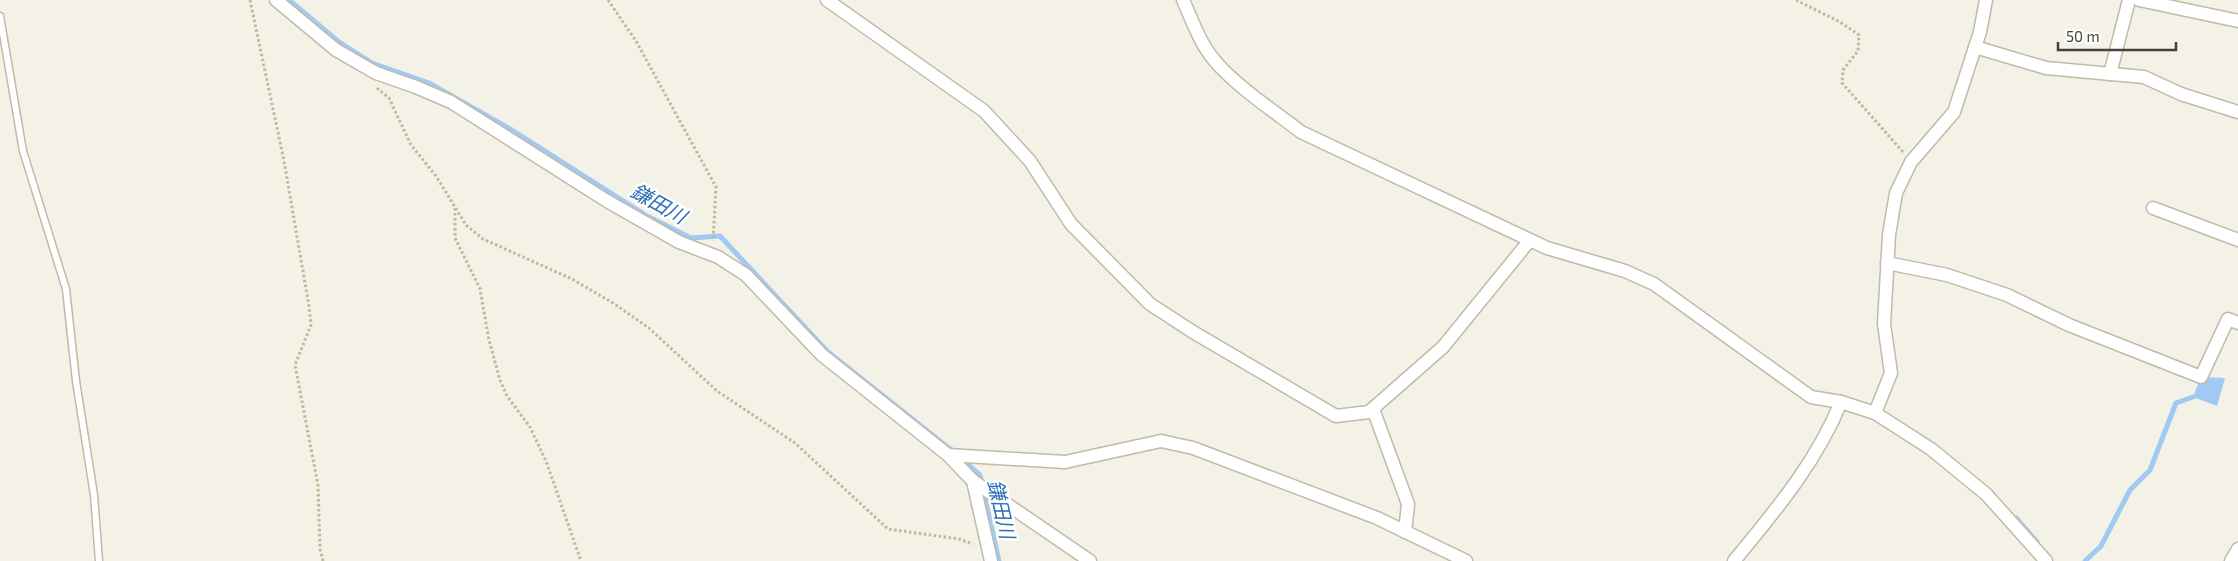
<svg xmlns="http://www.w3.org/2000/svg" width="2238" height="561" font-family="'Exo 2','Noto Sans JP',sans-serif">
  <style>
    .water { fill: #a0caf3 }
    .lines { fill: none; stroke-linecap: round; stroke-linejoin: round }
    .stream { stroke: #a0caf3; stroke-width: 5 }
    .lane-casing { stroke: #c0baa8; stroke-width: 9 }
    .street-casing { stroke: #c0baa8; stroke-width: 15 }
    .path { stroke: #c2b799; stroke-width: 3; stroke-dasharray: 2.5 2.5; stroke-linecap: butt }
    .lane { stroke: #fff; stroke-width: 6 }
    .street { stroke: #fff; stroke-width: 12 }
    .labels { text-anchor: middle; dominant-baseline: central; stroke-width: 5; stroke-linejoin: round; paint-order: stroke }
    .water-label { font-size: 20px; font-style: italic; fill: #2a6fb7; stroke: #fff }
  </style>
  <rect width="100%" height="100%" fill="#f4f1e6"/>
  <polygon class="water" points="2201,377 2225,378 2217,406 2193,397"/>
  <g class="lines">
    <g class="stream">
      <polyline points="289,0 339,42 372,63 429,83 512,130 647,216 691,238 720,236 828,352 955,453"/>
      <polyline points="962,459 980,475 999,561"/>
      <polyline points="2016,518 2037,542"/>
      <polyline points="2085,561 2101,546 2130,490 2150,470 2176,403 2193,397"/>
    </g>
    <defs>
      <polyline id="lane" points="0,16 23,151 66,289 76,381 94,495 99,561"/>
      <g id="street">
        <polyline points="276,0 336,50 376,73 416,87 451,102 607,201 679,242 718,257 746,275 822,355 948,455 973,481 991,561"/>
        <polyline points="827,0 984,111 1030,161 1071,224 1150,304 1193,332 1336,416 1369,412 1443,347 1530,240"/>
        <path d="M1183,0C1192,20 1200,44 1215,61C1236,86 1275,112 1301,132L1547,248L1625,271L1654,284L1811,397L1841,402L1875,413L1931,449L1986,494L2046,561"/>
        <polyline points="2139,0 2238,21"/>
        <polyline points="1975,47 2046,68 2144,77 2181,94 2238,112"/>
        <polyline points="2110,74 2129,0"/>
        <polyline points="2153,208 2238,240"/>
        <polyline points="1887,263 1947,275 2007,295 2069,325 2201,377 2228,319 2238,323"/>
        <polyline points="1373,409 1408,504 1405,532"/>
        <polyline points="1875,413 1891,373 1884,324 1889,235 1896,193 1911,162 1954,112 1980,32 1986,0"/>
        <polyline points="948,455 1065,462 1161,441 1193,448 1377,518 1466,561"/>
        <polyline points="973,481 1090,561"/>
        <path d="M1734,561C1775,511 1816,463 1841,402"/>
        <polyline points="2231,561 2238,549"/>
      </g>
    </defs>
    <use href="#lane" class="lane-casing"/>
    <use href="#street" class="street-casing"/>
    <g class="path">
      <polyline points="250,0 284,161 309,306 311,325 295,365 318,485 320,549 323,561"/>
      <polyline points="608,0 636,41 716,187 713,241"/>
      <polyline points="1796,0 1840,22 1859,35 1858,51 1843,70 1842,83 1903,152"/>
      <polyline points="377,88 389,98 411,145 436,176 466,225 483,239 572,279 613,303 649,328 717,391 795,443 888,529 959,539 973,544"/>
      <polyline points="455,208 455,238 480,289 489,340 500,380 507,396 530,427 546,461 581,561"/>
    </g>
    <use href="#lane" class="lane"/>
    <use href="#street" class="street"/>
  </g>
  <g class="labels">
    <g class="water-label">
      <text transform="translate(659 203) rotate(29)">鎌田川</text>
      <text transform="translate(1002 509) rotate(77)">鎌田川</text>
    </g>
  </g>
  <path d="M2058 42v8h118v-8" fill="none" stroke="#474235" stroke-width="2.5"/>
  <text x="2066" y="42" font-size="15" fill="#474235" stroke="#ffffff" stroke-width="4" paint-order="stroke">50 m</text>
</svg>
